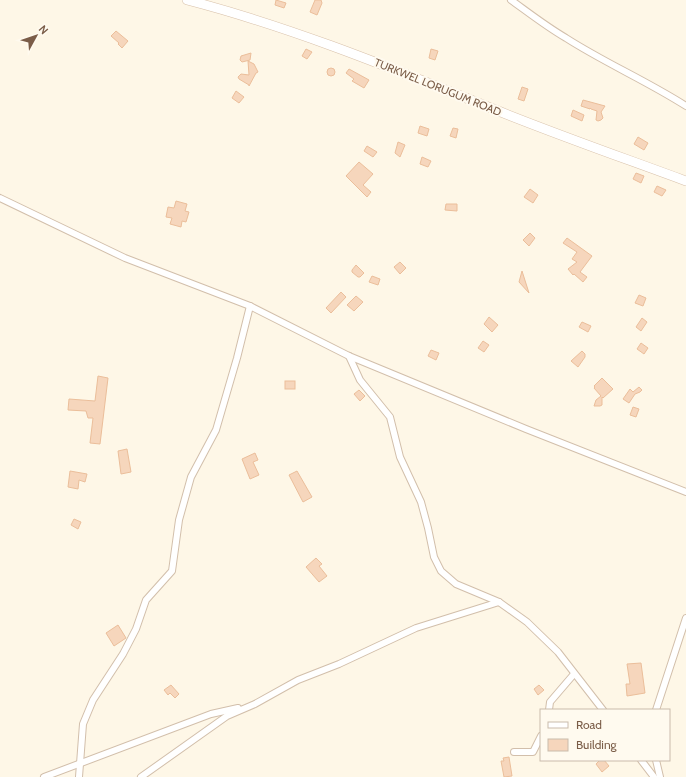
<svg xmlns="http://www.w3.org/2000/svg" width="686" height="777" font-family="Cabin,sans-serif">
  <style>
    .building { fill: #f6d6bc; stroke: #ebbe9a }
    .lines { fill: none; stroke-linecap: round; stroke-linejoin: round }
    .street-casing { stroke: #d2bfab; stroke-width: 8 }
    .secondary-casing { stroke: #d8c1aa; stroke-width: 10 }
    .street { stroke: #fff; stroke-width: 6 }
    .secondary { stroke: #fff; stroke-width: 9 }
    .labels { text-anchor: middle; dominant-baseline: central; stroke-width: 4; stroke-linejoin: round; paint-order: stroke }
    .street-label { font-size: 11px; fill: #7b5d48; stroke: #fffaef }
  </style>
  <rect width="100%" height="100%" fill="#fef7e7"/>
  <g class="building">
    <polygon points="276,0 286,3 284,8 275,5"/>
    <polygon points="315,0 321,0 322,3 317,15 310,12"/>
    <polygon points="116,31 128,41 122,48 118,44 119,43 111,36"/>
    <polygon points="306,49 312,52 307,59 302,56"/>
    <polygon points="431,49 438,51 435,60 429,58"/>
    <polygon points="251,53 250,60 242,62 240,60 241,56"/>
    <polygon points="248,61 254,64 258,72 256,73 249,86 249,85 239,79 238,77 241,74 249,75"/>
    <circle cx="331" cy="72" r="4"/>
    <polygon points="349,69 369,80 364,88 352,81 354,79 346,73"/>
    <polygon points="522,87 528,89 524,101 518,99"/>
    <polygon points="236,91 244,97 239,103 232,98"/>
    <polygon points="583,100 605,106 601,112 603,118 601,120 598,121 596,120 597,111 591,109 590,108 590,109 581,106"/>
    <polygon points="573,110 584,115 582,121 571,116"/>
    <polygon points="420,126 429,129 427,136 418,133"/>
    <polygon points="453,128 458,129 456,138 450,136"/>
    <polygon points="638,137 648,143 644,150 634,144"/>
    <polygon points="398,142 405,145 400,157 395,153"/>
    <polygon points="367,146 377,152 373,157 364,151"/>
    <polygon points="422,157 431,161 428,167 420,164"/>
    <polygon points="359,162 373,174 363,185 371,192 367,197 346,176"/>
    <polygon points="636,173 644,176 641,183 633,179"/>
    <polygon points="657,186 666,190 662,196 654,192"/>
    <polygon points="530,189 538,195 533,203 524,197"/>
    <polygon points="176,201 187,204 185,211 189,212 186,222 182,221 181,227 170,224 172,218 166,217 168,207 174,208"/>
    <polygon points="446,204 457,204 457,211 445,210"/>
    <polygon points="530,233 535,238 529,246 523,240"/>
    <polygon points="567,238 592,256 580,272 587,277 583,282 574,274 573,275 568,269 577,262 572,259 577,252 563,243"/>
    <polygon points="400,262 406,268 400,274 394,267"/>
    <polygon points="356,265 364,273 360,277 358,277 352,272 352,270"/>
    <polygon points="522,271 529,293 519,282"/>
    <polygon points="372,276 380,279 378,285 369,282"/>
    <polygon points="341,292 346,297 331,313 326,308"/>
    <polygon points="639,295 646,298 643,306 635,303"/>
    <polygon points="356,296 363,302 354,311 347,305"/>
    <polygon points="489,317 498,325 492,332 484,324"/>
    <polygon points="642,318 647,322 641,331 636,327"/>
    <polygon points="582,322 591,326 588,332 579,327"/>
    <polygon points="483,341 489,345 484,352 478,348"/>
    <polygon points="641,343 648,348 644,354 637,349"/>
    <polygon points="431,350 439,353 436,360 428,356"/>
    <polygon points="582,351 585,354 585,357 578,367 571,361"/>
    <polygon points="98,376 108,378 100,444 90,443 93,418 88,418 86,411 68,410 69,399 95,401"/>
    <polygon points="602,378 613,389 603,398 602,397 602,405 600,406 594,406 596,400 601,396 594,388 595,387 594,386"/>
    <rect x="285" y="381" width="10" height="8"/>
    <polygon points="639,387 642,390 640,392 635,394 629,403 623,399 630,389 633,392"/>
    <polygon points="359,390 365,396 360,401 354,394"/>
    <polygon points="633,407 639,409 636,417 630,415"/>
    <polygon points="127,449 131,472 121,474 118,451"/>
    <polygon points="255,453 258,460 253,462 259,475 250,479 242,459"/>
    <polygon points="70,471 87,474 85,482 79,480 78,489 68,487"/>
    <polygon points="297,471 312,497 303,502 289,475"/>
    <polygon points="74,519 81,522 78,529 71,525"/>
    <polygon points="316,558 322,564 319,566 327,576 319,582 306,567"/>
    <polygon points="118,625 126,638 114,646 106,633"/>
    <polygon points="641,663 645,693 627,696 626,684 630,684 627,664"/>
    <polygon points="171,685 179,694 175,698 170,693 168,695 164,690"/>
    <polygon points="539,685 544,690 538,695 534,689"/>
    <polygon points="509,757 512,776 504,777 501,761 504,761 503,758"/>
    <polygon points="600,760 604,760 609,766 602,772 596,764"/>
  </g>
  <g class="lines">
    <defs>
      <g id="street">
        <path d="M511,0C529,13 547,27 566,38C605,63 647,81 686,106"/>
        <polyline points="0,198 125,258 250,306 349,356 526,429 686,492"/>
        <polyline points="349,356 360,380 390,417 400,457 421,502 428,528 434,557 441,571 456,584 499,602 527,622 558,652 603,710"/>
        <polyline points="549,710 550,702 574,674"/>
        <polyline points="656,710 686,618"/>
        <polyline points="514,752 533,752 541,736"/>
        <polyline points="641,760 654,777"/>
        <polyline points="656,760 660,777"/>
        <polyline points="44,777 211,714 238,708"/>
        <polyline points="79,777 83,724 93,700 123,654 136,629 146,600 172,571 179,520 191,477 216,430 237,358 250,306"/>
        <polyline points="141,777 227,716 255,704 298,680 339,664 416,628 499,602"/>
      </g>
      <path id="secondary" d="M187,0C291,27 391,68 491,108C555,134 621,157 686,181"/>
    </defs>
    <use href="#street" class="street-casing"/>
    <use href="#secondary" class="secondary-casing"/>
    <use href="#street" class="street"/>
    <use href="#secondary" class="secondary"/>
  </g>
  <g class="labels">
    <g class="street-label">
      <text transform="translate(438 87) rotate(22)">TURKWEL LORUGUM ROAD</text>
    </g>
  </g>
  <rect x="540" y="709" width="130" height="52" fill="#fffaef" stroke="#cabbac"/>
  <rect x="548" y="722" width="20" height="6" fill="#ffffff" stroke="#cabbac"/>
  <text x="576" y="729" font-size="12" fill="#7b5d48">Road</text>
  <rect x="548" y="739" width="20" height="12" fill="#f6d6bc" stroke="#cabbac"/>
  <text x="576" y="749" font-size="12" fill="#7b5d48">Building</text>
  <g transform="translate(36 36) rotate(50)" stroke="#fffaef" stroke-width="3" paint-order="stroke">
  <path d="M0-3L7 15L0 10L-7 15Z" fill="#7b5d48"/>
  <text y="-6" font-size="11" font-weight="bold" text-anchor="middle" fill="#7b5d48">N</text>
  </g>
</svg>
